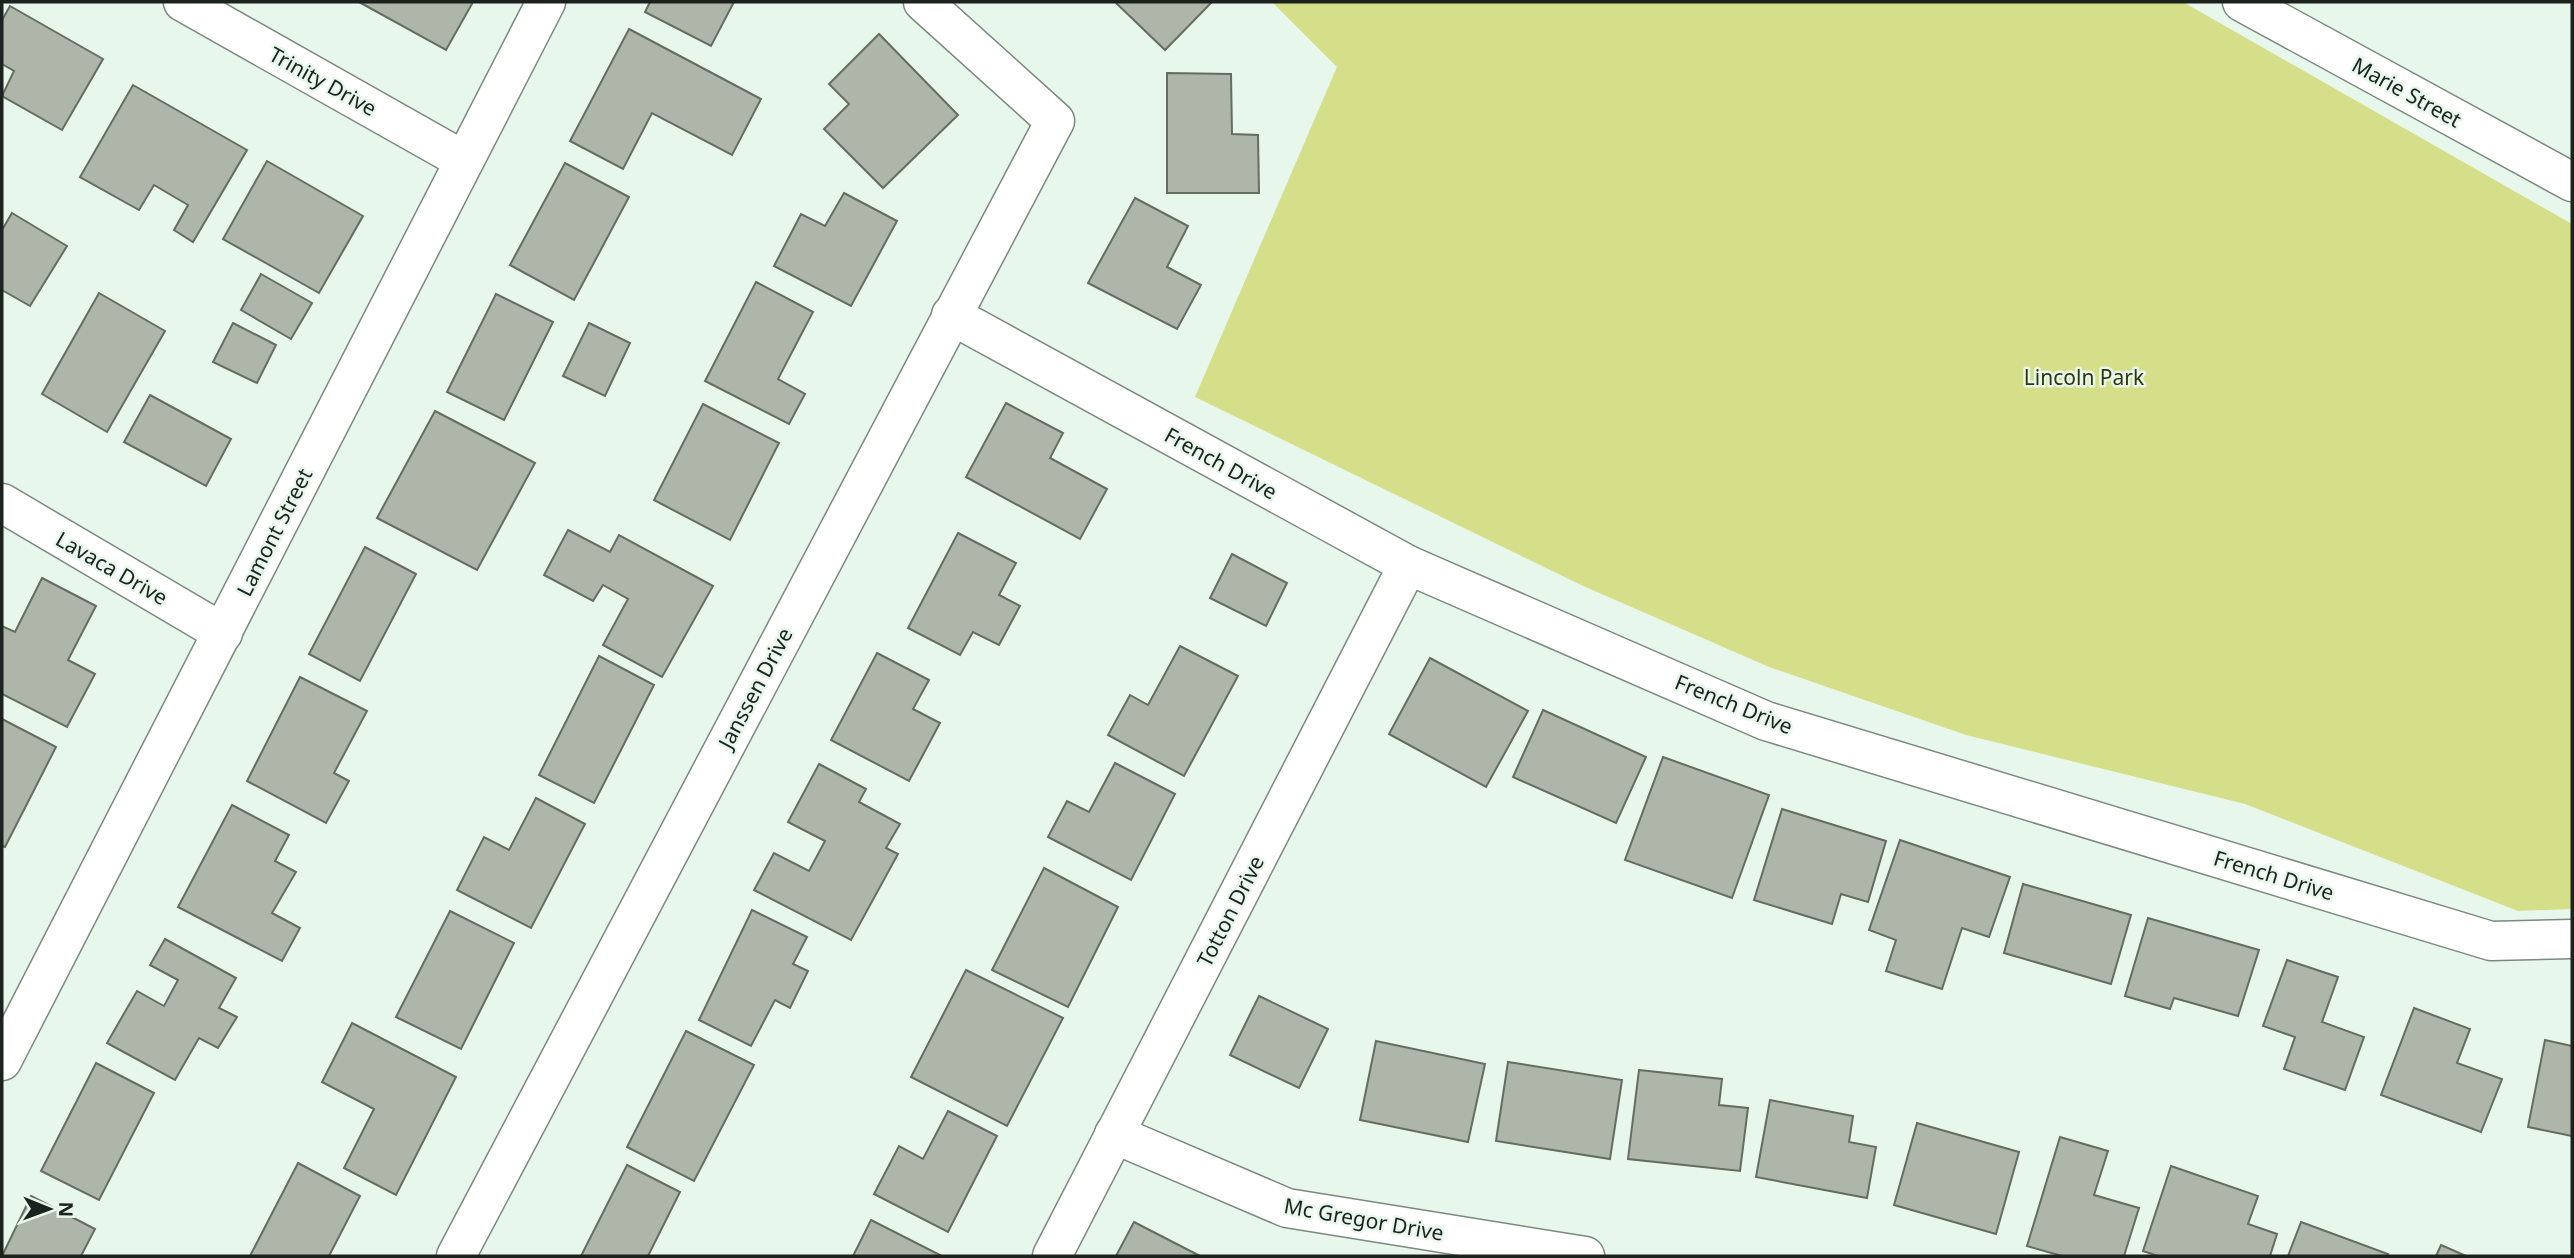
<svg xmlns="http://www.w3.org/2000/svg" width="2574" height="1258" font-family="'Noto Sans',sans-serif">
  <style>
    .green { fill: #d5df8a }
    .building { fill: #adb6a8; stroke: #656d60; stroke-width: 2 }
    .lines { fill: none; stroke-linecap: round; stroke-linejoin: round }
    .minor-casing { stroke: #7b897e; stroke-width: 41 }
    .minor { stroke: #fff; stroke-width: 38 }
    .labels { text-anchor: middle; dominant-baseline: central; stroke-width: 5; stroke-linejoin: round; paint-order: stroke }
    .street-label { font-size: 21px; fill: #1c221d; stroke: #e8f7eb }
    .park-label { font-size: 21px; fill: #32350c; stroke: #e8f7eb }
  </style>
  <rect width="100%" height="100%" fill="#e8f7eb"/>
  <polygon class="green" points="1272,2 2183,2 2572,224 2572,909 2518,911 2245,804 1966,735 1769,667 1581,585 1195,397 1337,67"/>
  <g class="building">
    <polygon points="359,2 473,2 446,50"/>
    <polygon points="650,2 734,2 711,46 645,12"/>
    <polygon points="1115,2 1212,2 1165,50"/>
    <polygon points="10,6 103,59 62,130 2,96 14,71 2,64 2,20"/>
    <polygon points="629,29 761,99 732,155 652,113 623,169 570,141"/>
    <polygon points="879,34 958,115 883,188 824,129 849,104 829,84"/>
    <polygon points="1167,73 1231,74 1232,134 1258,135 1259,193 1167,193"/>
    <polygon points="133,85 247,150 193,242 174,230 188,205 154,185 139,210 80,177"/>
    <polygon points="267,161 363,216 319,293 223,239"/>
    <polygon points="565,163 629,197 574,300 510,265"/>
    <polygon points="844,193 897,221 851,306 774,266 801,214 825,226"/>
    <polygon points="1135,198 1188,226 1167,267 1201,285 1177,329 1088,283"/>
    <polygon points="12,213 67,246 30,306 2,290 2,230"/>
    <polygon points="261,274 312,303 291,339 241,310"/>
    <polygon points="756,282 813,312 778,379 805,394 789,424 705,381"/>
    <polygon points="99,293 165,331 107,432 42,394"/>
    <polygon points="496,294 553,322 504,420 447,392"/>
    <polygon points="233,323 276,345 257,383 213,362"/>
    <polygon points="589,323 630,343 605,396 563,376"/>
    <polygon points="150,395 231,439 206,486 124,442"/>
    <polygon points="1006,403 1063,433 1050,458 1107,489 1080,539 966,477"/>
    <polygon points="703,404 779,443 730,540 654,500"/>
    <polygon points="435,411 535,463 477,570 377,518"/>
    <polygon points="568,530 610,552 619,535 713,586 662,677 603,645 628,599 603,585 593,601 544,575"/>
    <polygon points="958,533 1016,563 999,595 1020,606 999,645 973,632 960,655 908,628"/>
    <polygon points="365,547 416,574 360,681 309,654"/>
    <polygon points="1232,554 1287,583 1266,626 1210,598"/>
    <polygon points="42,578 96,606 68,660 95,674 67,727 2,694 2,626 15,632"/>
    <polygon points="1180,646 1238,676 1184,776 1108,735 1130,695 1148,705"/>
    <polygon points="877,653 929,680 913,709 940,723 909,781 831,740"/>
    <polygon points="599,656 654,685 594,803 539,775"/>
    <polygon points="1430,658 1528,711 1486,787 1389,734"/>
    <polygon points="300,677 367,711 334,773 349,781 326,823 247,781"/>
    <polygon points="1543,710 1646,757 1616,823 1513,777"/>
    <polygon points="2,719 56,747 5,847 2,846"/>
    <polygon points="1663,757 1769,795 1732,898 1625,860"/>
    <polygon points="1115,763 1175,794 1131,880 1048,837 1067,801 1089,812"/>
    <polygon points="819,764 866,789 859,802 900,824 886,848 898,854 851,940 754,890 774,853 809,871 825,841 788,822"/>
    <polygon points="536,798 585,824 531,928 457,890 484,837 509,850"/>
    <polygon points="232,805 289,835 275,861 296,872 272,913 300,928 282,961 178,907"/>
    <polygon points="1782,809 1886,841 1868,902 1841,894 1832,924 1754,900"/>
    <polygon points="1900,840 2010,877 1989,937 1962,928 1942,989 1886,971 1896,940 1869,930"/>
    <polygon points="1044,868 1118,907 1068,1007 992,970"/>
    <polygon points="2023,884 2131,915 2111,984 2004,953"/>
    <polygon points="752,910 807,937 793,964 808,971 790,1008 775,1000 751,1046 699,1020"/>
    <polygon points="450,911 514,943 461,1049 396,1017"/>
    <polygon points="2148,918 2259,950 2238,1016 2174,998 2170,1009 2125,996"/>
    <polygon points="165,939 236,978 219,1008 237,1017 218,1048 199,1038 175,1080 107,1043 137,991 164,1006 178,980 150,965"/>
    <polygon points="2287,960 2338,977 2322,1022 2364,1037 2345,1090 2284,1069 2295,1037 2263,1026"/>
    <polygon points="966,970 1063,1018 1007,1126 911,1077"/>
    <polygon points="1259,996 1328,1029 1299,1088 1230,1055"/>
    <polygon points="2414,1008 2470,1029 2457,1063 2502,1079 2481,1132 2381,1095"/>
    <polygon points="352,1023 456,1077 396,1195 344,1168 374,1109 322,1082"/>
    <polygon points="686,1031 754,1065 694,1181 627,1147"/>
    <polygon points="2545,1040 2572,1046 2572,1136 2528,1127"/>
    <polygon points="1376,1041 1485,1064 1468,1142 1360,1120"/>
    <polygon points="1508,1062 1622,1080 1610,1159 1496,1141"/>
    <polygon points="96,1063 154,1093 99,1200 41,1171"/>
    <polygon points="1639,1070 1722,1079 1719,1105 1748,1108 1740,1171 1628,1159"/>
    <polygon points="1770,1100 1853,1116 1849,1142 1876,1147 1867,1198 1756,1177"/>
    <polygon points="948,1111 997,1136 948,1232 874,1194 899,1146 923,1159"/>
    <polygon points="1917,1123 2019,1152 1996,1234 1894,1205"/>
    <polygon points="2060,1137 2108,1151 2094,1195 2139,1208 2124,1256 2062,1256 2027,1246"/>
    <polygon points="298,1163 360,1196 329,1256 250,1256"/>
    <polygon points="627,1165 680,1192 648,1256 581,1256"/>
    <polygon points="2171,1166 2258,1196 2248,1224 2277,1234 2270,1256 2158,1256 2143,1251"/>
    <polygon points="31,1196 95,1229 81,1256 2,1256"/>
    <polygon points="871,1220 940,1255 939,1256 853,1256"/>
    <polygon points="1134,1222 1200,1256 1116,1256"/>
    <polygon points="2301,1222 2388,1254 2387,1256 2288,1256"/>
    <polygon points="2441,1245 2466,1256 2436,1256"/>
  </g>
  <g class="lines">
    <defs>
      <g id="minor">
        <polyline points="183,2 463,160"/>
        <polyline points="2242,2 2572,182"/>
        <polyline points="951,315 1408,565 1766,721 2491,941 2572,939"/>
        <polyline points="2,503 223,633"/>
        <polyline points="2,1061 546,2"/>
        <polyline points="1114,1134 1287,1208 1585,1256"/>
        <polyline points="456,1256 1055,121 923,2"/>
        <polyline points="1052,1256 1408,565"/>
      </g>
    </defs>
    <use href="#minor" class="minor-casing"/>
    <use href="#minor" class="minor"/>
  </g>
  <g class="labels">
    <g class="street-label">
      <text transform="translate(323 81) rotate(29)">Trinity Drive</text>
      <text transform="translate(2407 92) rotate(29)">Marie Street</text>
      <text transform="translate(1221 463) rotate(29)">French Drive</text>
      <text transform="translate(274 532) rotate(-63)">Lamont Street</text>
      <text transform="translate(112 568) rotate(30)">Lavaca Drive</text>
      <text transform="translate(755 688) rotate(-62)">Janssen Drive</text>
      <text transform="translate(1734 704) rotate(22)">French Drive</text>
      <text transform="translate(2274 875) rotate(17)">French Drive</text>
      <text transform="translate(1230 911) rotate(-63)">Totton Drive</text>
      <text transform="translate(1364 1219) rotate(10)">Mc Gregor Drive</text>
    </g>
    <g class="park-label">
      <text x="2084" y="377">Lincoln Park</text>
    </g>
  </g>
  <rect width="2574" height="1258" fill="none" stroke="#1c221d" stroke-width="7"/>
  <g transform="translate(49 1209) rotate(91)" stroke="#e8f7eb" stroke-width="5" paint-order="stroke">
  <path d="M0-5L12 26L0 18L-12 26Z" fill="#1c221d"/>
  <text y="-10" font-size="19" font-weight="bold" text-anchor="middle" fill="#1c221d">N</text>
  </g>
</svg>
